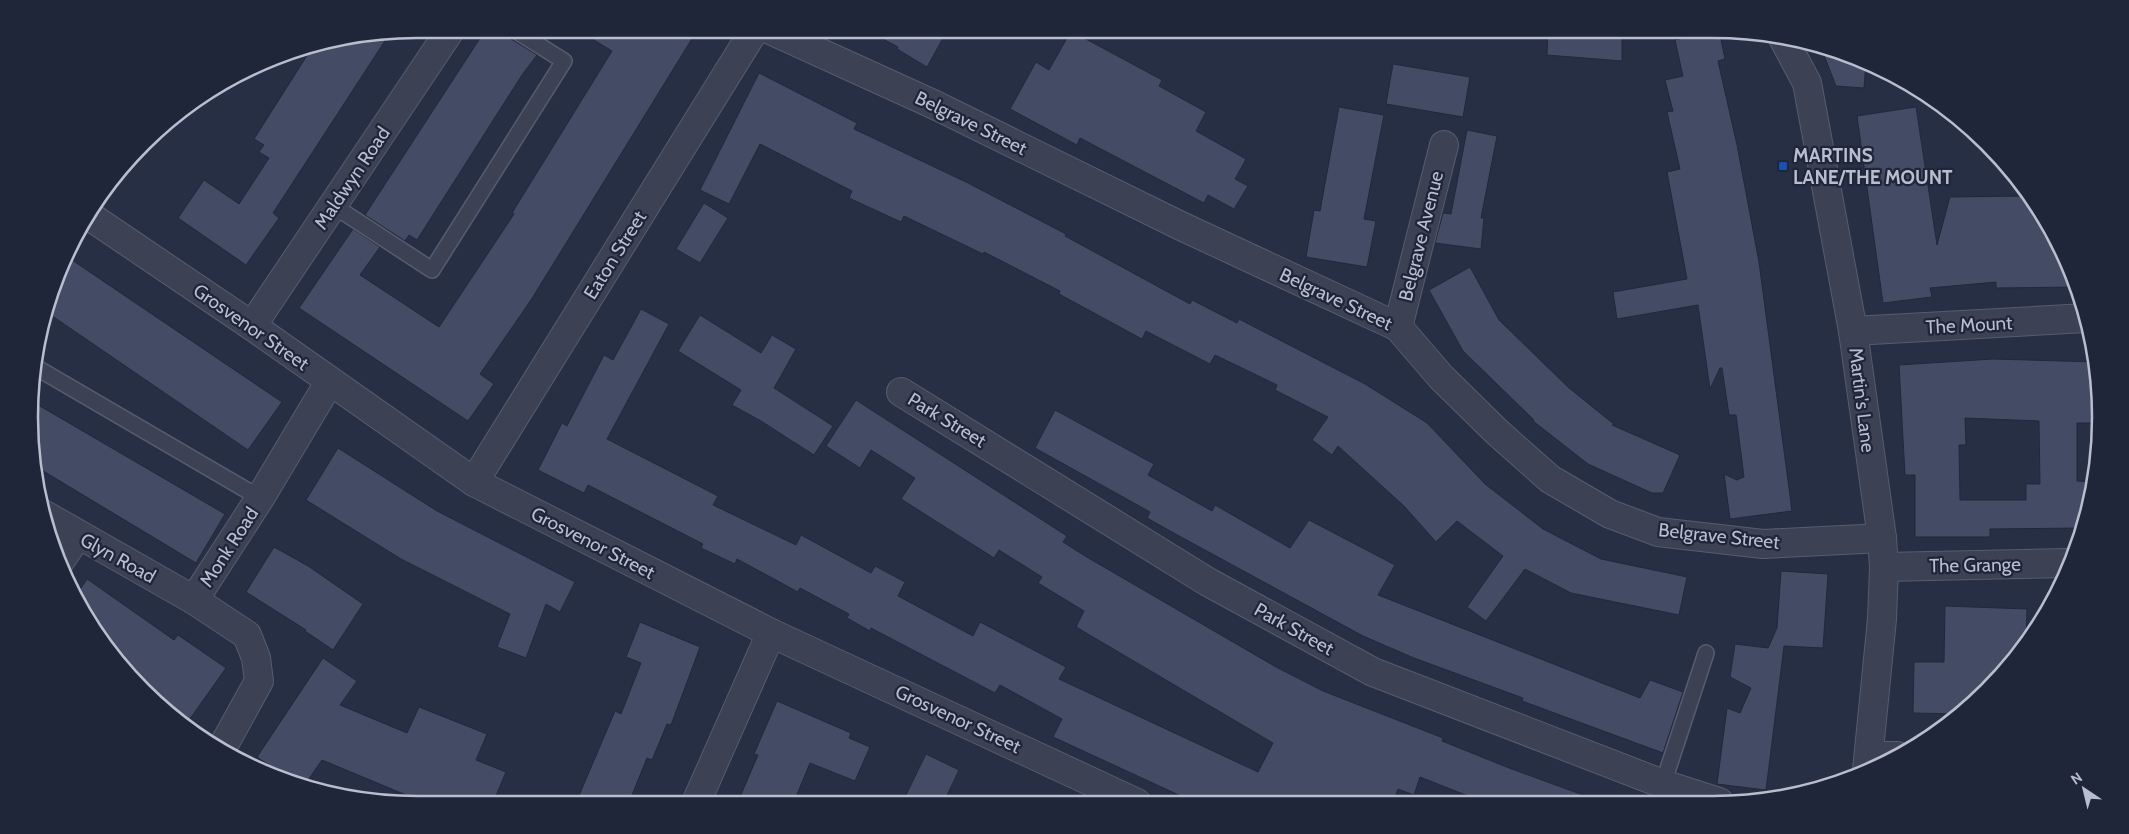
<svg xmlns="http://www.w3.org/2000/svg" width="2129" height="834" font-family="Cabin,sans-serif">
  <style>
    .building { fill: #444c65; stroke: #22283c; fill-rule: evenodd }
    .lines { fill: none; stroke-linecap: round; stroke-linejoin: round }
    .lane-casing { stroke: #575c6f; stroke-width: 18 }
    .street-casing { stroke: #575c6f; stroke-width: 30 }
    .lane { stroke: #3c4254; stroke-width: 15 }
    .street { stroke: #3c4254; stroke-width: 28 }
    .transit-dot { fill: #1a4fb4; stroke: #20263a; stroke-width: 2 }
    .labels { text-anchor: middle; dominant-baseline: central; stroke-width: 4.5; stroke-linejoin: round; paint-order: stroke }
    .street-label { font-size: 19px; fill: #b9bece; stroke: #20263a }
    .poi-label { font-size: 19px; font-weight: bold; fill: #b9bece; stroke: #20263a; text-anchor: start }
    .rim { fill: none; stroke: #b9bece; stroke-width: 2.5 }
  </style>
  <rect width="100%" height="100%" fill="#272f45"/>
  <g class="building">
    <polygon points="486,29 504,29 508,37 537,55 522,75 417,240 409,235 405,241 365,215"/>
    <polygon points="530,29 554,29 547,39"/>
    <polygon points="576,29 698,29 531,300 480,374 494,384 468,421 299,308 353,229 380,247 360,275 439,327 514,214 512,213 612,51"/>
    <polygon points="864,29 948,29 927,67 897,49 898,47"/>
    <polygon points="1548,29 1622,29 1622,61 1547,55"/>
    <polygon points="1719,30 1725,59 1718,61 1737,145 1759,262 1792,511 1730,519 1724,474 1737,480 1744,477 1736,415 1729,415 1722,368 1720,368 1710,389 1698,305 1617,319 1613,292 1687,279 1667,172 1680,169 1667,112 1673,111 1665,80 1683,76 1675,40"/>
    <polygon points="1071,31 1162,80 1159,86 1206,112 1196,131 1246,159 1235,179 1248,186 1234,209 1208,195 1204,203 1080,138 1077,145 1010,109 1036,62 1049,70"/>
    <polygon points="390,33 273,213 279,218 246,265 178,218 204,180 239,204 269,158 259,152 264,145 254,139 313,46"/>
    <polygon points="1820,45 1866,62 1864,88 1836,86"/>
    <polygon points="1393,64 1470,77 1463,117 1386,104"/>
    <polygon points="759,73 857,123 854,129 966,182 1066,234 1065,236 1190,304 1192,300 1237,323 1239,319 1365,384 1427,423 1485,484 1543,529 1601,559 1687,577 1679,615 1571,593 1525,569 1486,621 1467,607 1503,556 1457,521 1436,542 1404,506 1338,446 1332,455 1312,440 1328,417 1275,390 1277,385 1215,355 1210,364 1146,331 1142,339 1059,294 1060,291 984,252 983,254 904,216 901,222 849,198 852,191 760,144 729,204 700,190"/>
    <polygon points="1339,107 1384,115 1364,219 1376,221 1367,267 1306,257 1314,210 1320,211"/>
    <polygon points="1916,107 1937,245 1950,197 2029,196 2048,223 2077,287 1996,288 1996,282 1930,288 1932,297 1883,303 1857,116"/>
    <polygon points="1467,130 1497,136 1481,218 1484,218 1481,249 1435,243 1443,213 1451,214"/>
    <polygon points="704,203 728,218 700,263 676,249"/>
    <polygon points="66,256 282,402 248,450 45,311 49,292"/>
    <polygon points="1470,267 1499,320 1569,388 1615,425 1612,425 1680,455 1663,493 1652,493 1588,464 1533,421 1534,420 1463,351 1429,290"/>
    <polygon points="641,309 669,324 607,439 718,496 713,505 796,545 801,535 871,573 875,566 905,582 898,596 973,636 980,622 1066,667 1059,679 1258,772 1273,743 1076,627 1084,611 1038,583 1042,577 999,550 994,558 901,499 915,478 871,450 860,468 826,446 856,400 1067,536 1063,542 1085,556 1276,667 1323,691 1443,738 1442,741 1509,768 1594,799 1593,802 1486,803 1420,777 1414,795 1398,789 1393,803 1196,803 1053,737 1062,719 1000,685 995,693 871,628 870,631 847,618 849,614 800,588 798,592 737,559 735,564 701,548 703,544 588,485 584,493 538,470 562,423 567,426 604,355 613,360"/>
    <polygon points="700,315 761,353 772,335 796,349 774,388 833,426 814,455 761,421 732,405 741,390 678,351"/>
    <path d="M1993,359L2096,362L2098,410H2094V423H2077V481L2093,482L2087,518L2082,528L1990,529V537H1915V475H1905L1899,365ZM1965,418L2039,421L2040,484H2026V500H1960L1959,445H1966Z"/>
    <polygon points="33,402 225,514 196,563 35,466"/>
    <polygon points="1055,410 1154,464 1148,475 1212,511 1215,505 1290,548 1309,520 1395,565 1378,595 1640,698 1650,680 1683,692 1663,753 1522,701 1523,698 1414,658 1363,636 1181,537 1147,518 1150,512 1035,448"/>
    <polygon points="338,448 437,511 575,582 560,612 546,604 526,658 497,647 510,614 401,559 306,500"/>
    <polygon points="274,547 308,566 363,604 333,650 305,631 306,630 246,592"/>
    <polygon points="1781,571 1828,574 1823,648 1784,646 1766,790 1717,784 1727,708 1740,713 1751,688 1730,677 1735,644 1768,648 1777,628"/>
    <polygon points="87,579 174,640 178,635 226,668 187,723 164,707 94,632 75,597"/>
    <polygon points="1945,606 2027,609 2026,643 1968,709 1961,714 1913,713 1914,662 1944,662"/>
    <polygon points="640,622 700,647 671,725 667,724 652,760 647,758 628,805 575,805 615,711 621,714 641,663 626,657"/>
    <polygon points="323,658 357,681 340,705 407,733 419,707 487,734 476,760 506,772 492,805 430,805 322,760 306,783 296,776 292,781 257,757"/>
    <polygon points="777,701 851,733 849,738 870,747 855,781 810,763 793,804 737,804 758,755 754,754"/>
    <polygon points="926,754 959,770 943,804 924,804 906,795"/>
  </g>
  <g class="lines">
    <defs>
      <g id="lane">
        <polyline points="334,206 432,270 564,61 513,29"/>
        <polyline points="32,365 260,498"/>
        <polyline points="1663,784 1706,653"/>
      </g>
      <g id="street">
        <polyline points="768,29 935,105 1181,226 1398,327 1441,377 1497,432 1550,479 1610,514 1658,532 1763,544 1882,538"/>
        <polyline points="1783,38 1807,83 1853,331 1882,538 1884,567 1882,619 1867,770"/>
        <polyline points="88,215 252,326 474,482 771,633 1137,803"/>
        <polyline points="252,326 451,29"/>
        <polyline points="1398,327 1444,145"/>
        <polyline points="1853,331 2086,318"/>
        <polyline points="901,392 1208,582 1373,672 1663,784 1719,802"/>
        <polyline points="474,482 755,29"/>
        <polyline points="43,514 194,600"/>
        <polyline points="58,564 78,535"/>
        <polyline points="1884,567 2066,563"/>
        <polyline points="221,750 259,681 256,658 247,635 194,600 260,498 330,381"/>
        <polyline points="1870,756 1897,756"/>
        <polyline points="695,805 771,633"/>
      </g>
    </defs>
    <use href="#lane" class="lane-casing"/>
    <use href="#street" class="street-casing"/>
    <use href="#lane" class="lane"/>
    <use href="#street" class="street"/>
  </g>
  <rect class="transit-dot" x="1778" y="161" width="10" height="10" rx="2.5"/>
  <g class="labels">
    <g class="street-label">
      <text transform="translate(971 123) rotate(26)">Belgrave Street</text>
      <text transform="translate(352 178) rotate(-56)">Maldwyn Road</text>
      <text transform="translate(1421 236) rotate(-76)">Belgrave Avenue</text>
      <text transform="translate(615 255) rotate(-58)">Eaton Street</text>
      <text transform="translate(1336 299) rotate(25)">Belgrave Street</text>
      <text transform="translate(1969 325) rotate(-3)">The Mount</text>
      <text transform="translate(251 327) rotate(35)">Grosvenor Street</text>
      <text transform="translate(1862 400) rotate(83)">Martin's Lane</text>
      <text transform="translate(947 420) rotate(31)">Park Street</text>
      <text transform="translate(1719 536) rotate(6)">Belgrave Street</text>
      <text transform="translate(593 543) rotate(27)">Grosvenor Street</text>
      <text transform="translate(229 547) rotate(-57)">Monk Road</text>
      <text transform="translate(118 558) rotate(29)">Glyn Road</text>
      <text transform="translate(1975 565) rotate(-1)">The Grange</text>
      <text transform="translate(1294 629) rotate(29)">Park Street</text>
      <text transform="translate(958 719) rotate(25)">Grosvenor Street</text>
    </g>
    <g class="poi-label">
      <text x="1793" y="155">MARTINS<tspan x="1793" dy="22">LANE/THE MOUNT</tspan></text>
    </g>
  </g>
  <path d="M0 0H2129V834H0ZM417 38H1713A379 379 0 0 1 2092 417V417A379 379 0 0 1 1713 796H417A379 379 0 0 1 38 417V417A379 379 0 0 1 417 38Z" fill="#20263a" fill-rule="evenodd"/>
  <path class="rim" d="M417 38H1713A379 379 0 0 1 2092 417V417A379 379 0 0 1 1713 796H417A379 379 0 0 1 38 417V417A379 379 0 0 1 417 38Z"/>
  <g transform="translate(2084 789) rotate(325)" stroke="#20263a" stroke-width="4" paint-order="stroke">
  <path d="M0-4L9 19L0 12L-9 19Z" fill="#b9bece"/>
  <text y="-8" font-size="14" font-weight="bold" text-anchor="middle" fill="#b9bece">N</text>
  </g>
</svg>
